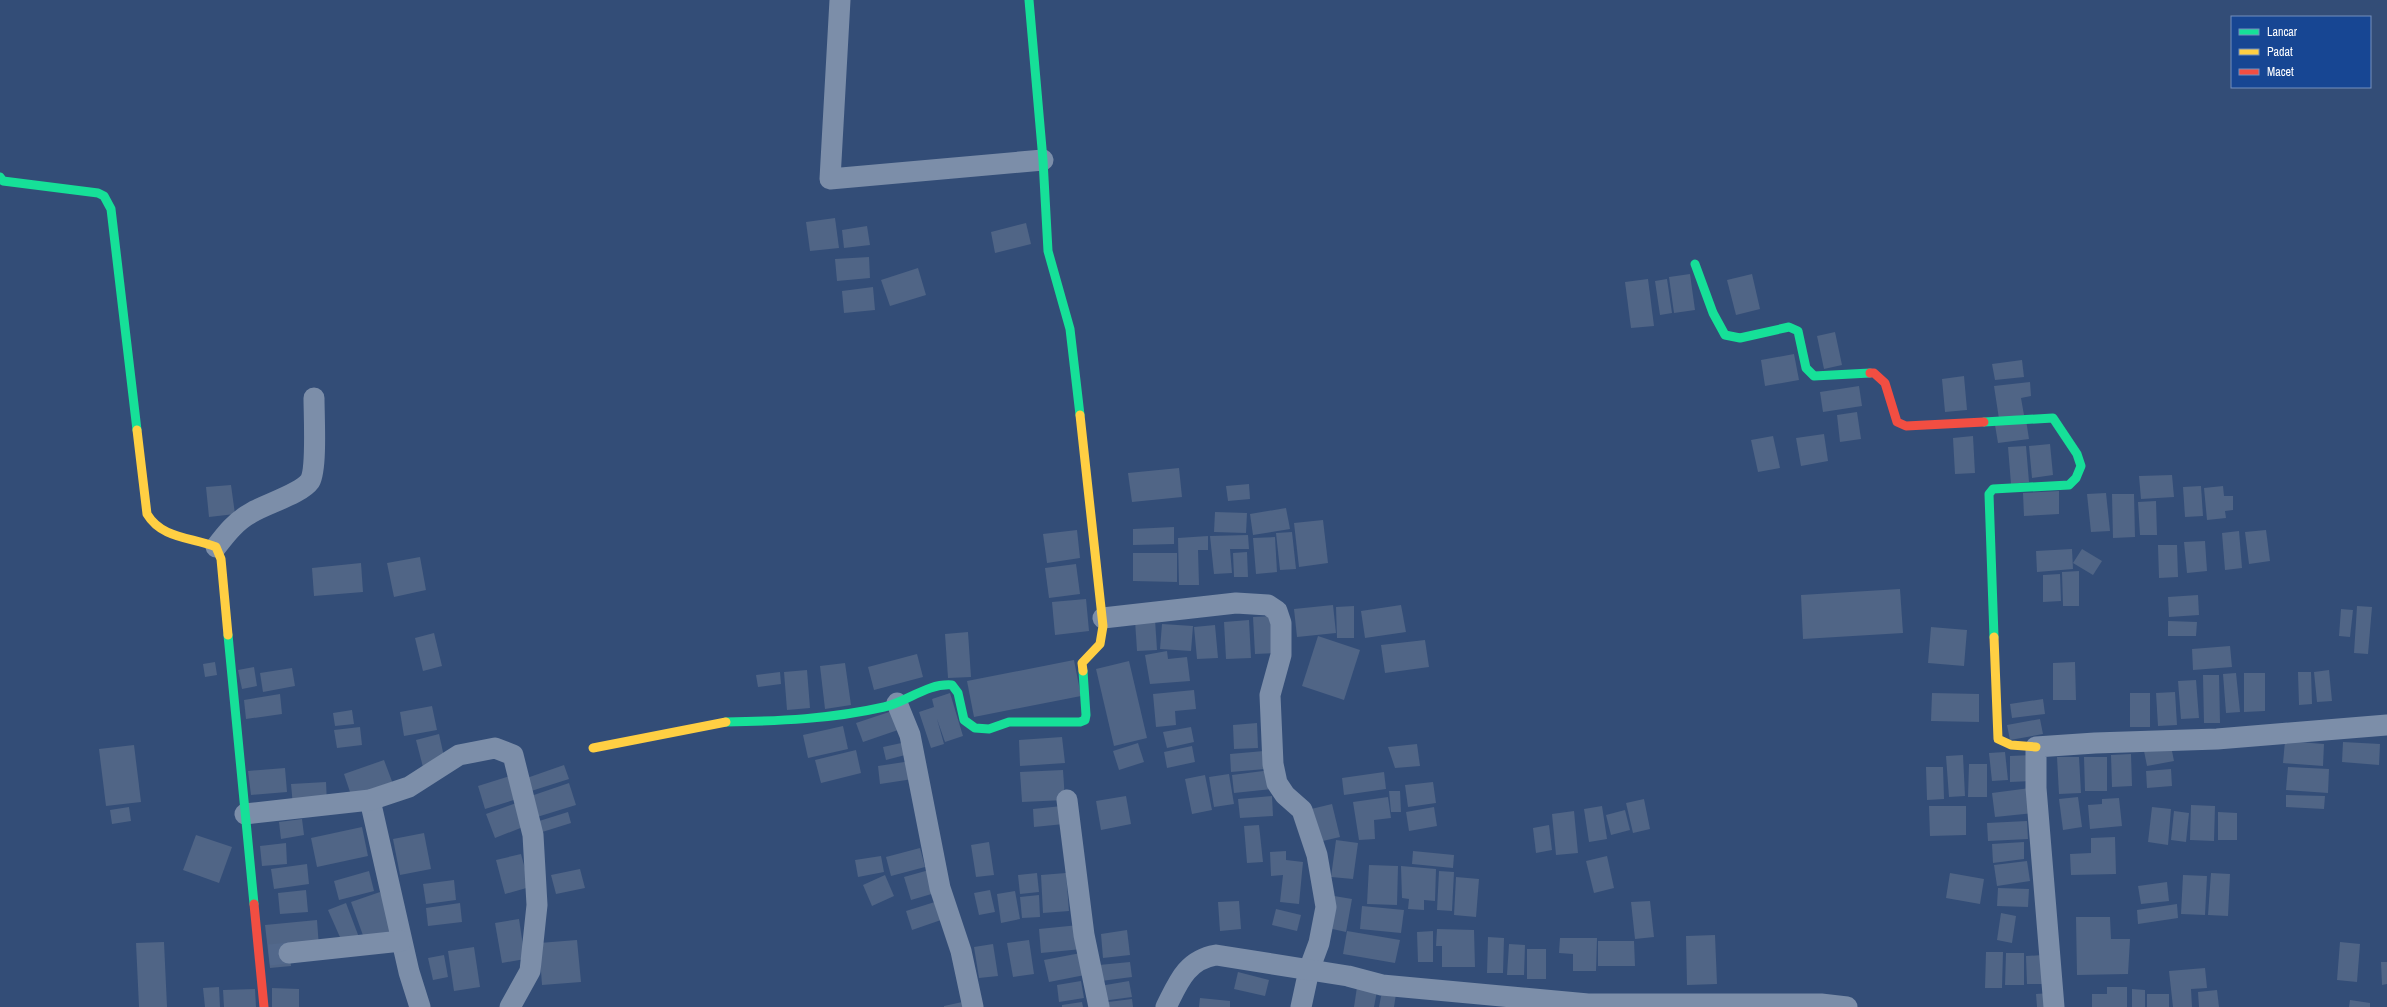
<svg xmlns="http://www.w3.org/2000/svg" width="2387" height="1007" font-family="'Archivo Narrow',sans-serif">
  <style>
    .building { fill: #506586 }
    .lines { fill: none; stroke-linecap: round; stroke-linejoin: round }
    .street-tunnel { stroke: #52688b; stroke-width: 21; stroke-dasharray: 21 10; stroke-linecap: butt }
    .street { stroke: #7c8ea9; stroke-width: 21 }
    .fast { stroke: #16e098; stroke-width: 9 }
    .slow { stroke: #ffcf43; stroke-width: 9 }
    .jam { stroke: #f24e42; stroke-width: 9 }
  </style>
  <rect width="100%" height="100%" fill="#334d77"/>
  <g class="building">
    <polygon points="835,218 839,248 810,251 806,222"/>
    <polygon points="1026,223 1031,244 995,253 991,232"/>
    <polygon points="867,226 870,245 844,248 842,230"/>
    <polygon points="869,257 870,278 837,281 835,259"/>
    <polygon points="918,268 926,295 890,306 881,280"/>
    <polygon points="1690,274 1695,310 1674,313 1669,277"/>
    <polygon points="1752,274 1760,309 1736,315 1727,280"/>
    <polygon points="1648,279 1654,326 1631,328 1625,282"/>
    <polygon points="1667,279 1672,313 1660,315 1655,281"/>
    <polygon points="873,287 875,310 844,313 842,291"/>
    <polygon points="1835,332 1842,365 1824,369 1817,336"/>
    <polygon points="1794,354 1799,380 1765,386 1761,360"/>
    <polygon points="2022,360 2024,377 1995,380 1992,364"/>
    <polygon points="1964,376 1967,410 1945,412 1942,379"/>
    <polygon points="2030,382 2031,396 2021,398 2024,415 1999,419 1994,386"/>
    <polygon points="1859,386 1862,406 1823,412 1820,392"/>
    <polygon points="1857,412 1861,439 1840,442 1837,415"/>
    <polygon points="2026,420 2029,439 1998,443 1995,425"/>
    <polygon points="1824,434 1828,461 1801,466 1796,438"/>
    <polygon points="1773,436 1780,468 1758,472 1751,440"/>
    <polygon points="1973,436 1975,473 1955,474 1953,438"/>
    <polygon points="2050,444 2053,475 2032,478 2029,446"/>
    <polygon points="2026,446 2029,482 2011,484 2008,447"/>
    <polygon points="1179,468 1182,497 1132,502 1128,473"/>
    <polygon points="2172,475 2174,497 2141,499 2139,476"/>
    <polygon points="1249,484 1250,499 1228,501 1226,486"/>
    <polygon points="231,485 235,514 209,517 206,487"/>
    <polygon points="2201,486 2203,516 2185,517 2183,487"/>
    <polygon points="2223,486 2224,496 2233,496 2233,510 2225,511 2226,518 2207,520 2204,488"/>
    <polygon points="2059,491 2059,514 2024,516 2023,493"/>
    <polygon points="2106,493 2110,531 2091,532 2087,494"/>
    <polygon points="2112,494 2134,494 2135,537 2113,538"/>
    <polygon points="2156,501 2157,535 2140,535 2138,502"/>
    <polygon points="1286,508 1290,529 1253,535 1250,514"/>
    <polygon points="1215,512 1247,513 1246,533 1214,532"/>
    <polygon points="1323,520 1328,563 1299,567 1294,523"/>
    <polygon points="1174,527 1174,544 1133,545 1133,529"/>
    <polygon points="1077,530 1080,558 1047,563 1043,534"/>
    <polygon points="2266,530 2270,561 2249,564 2245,532"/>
    <polygon points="2239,531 2242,568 2225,570 2222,533"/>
    <polygon points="1292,532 1296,569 1280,570 1276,533"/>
    <polygon points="1248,535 1249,549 1230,549 1232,573 1214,574 1210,536"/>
    <polygon points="1208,536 1208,550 1198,550 1199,585 1179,585 1178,538"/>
    <polygon points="1275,537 1277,572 1256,574 1253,538"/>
    <polygon points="2205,541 2207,571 2187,573 2184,542"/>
    <polygon points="2158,545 2177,545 2178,577 2159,578"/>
    <polygon points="2072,549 2073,569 2037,572 2036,551"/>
    <polygon points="2082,549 2102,561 2093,575 2073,563"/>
    <polygon points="1247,552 1248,577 1234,577 1233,553"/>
    <polygon points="1133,553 1177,553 1177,582 1133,581"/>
    <polygon points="420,557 426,590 394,597 387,563"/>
    <polygon points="361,563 363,592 314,596 312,568"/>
    <polygon points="1076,564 1080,594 1049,598 1045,568"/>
    <polygon points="2079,571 2079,606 2063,606 2062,572"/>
    <polygon points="2060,574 2061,601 2043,602 2043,575"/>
    <polygon points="1900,589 1903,633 1803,639 1801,595"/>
    <polygon points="2198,595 2199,615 2169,617 2168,597"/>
    <polygon points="1086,599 1089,631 1055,635 1052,602"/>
    <polygon points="1333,605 1336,633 1297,637 1294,609"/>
    <polygon points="1401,605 1406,632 1365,638 1361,611"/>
    <polygon points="1354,606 1354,638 1337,638 1336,607"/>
    <polygon points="2357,606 2372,607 2368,654 2354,653"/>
    <polygon points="2341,609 2353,610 2350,637 2339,636"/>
    <polygon points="1274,616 1276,653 1255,654 1253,617"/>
    <polygon points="1155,619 1157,650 1137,651 1135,620"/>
    <polygon points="1249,620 1251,658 1226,659 1224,622"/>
    <polygon points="2168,621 2197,622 2196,636 2168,636"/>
    <polygon points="1162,624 1193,626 1191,651 1160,649"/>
    <polygon points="1215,625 1218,658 1197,659 1194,627"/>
    <polygon points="1931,627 1967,630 1964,666 1928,663"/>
    <polygon points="968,632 971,677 948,678 945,634"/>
    <polygon points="434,633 442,666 423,671 415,638"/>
    <polygon points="1318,636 1360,650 1344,700 1302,686"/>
    <polygon points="1425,640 1429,667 1385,673 1381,645"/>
    <polygon points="2230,646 2232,667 2193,670 2192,649"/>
    <polygon points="1167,651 1168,659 1187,657 1190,681 1150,684 1145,655"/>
    <polygon points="917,654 923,677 874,690 868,667"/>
    <polygon points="1074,660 1081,696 974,717 967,681"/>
    <polygon points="1129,661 1147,738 1114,746 1096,669"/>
    <polygon points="215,662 217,675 205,677 203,664"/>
    <polygon points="2075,662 2076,700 2053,700 2053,663"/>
    <polygon points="845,663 851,705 825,709 820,666"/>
    <polygon points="254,667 257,686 242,689 238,670"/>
    <polygon points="292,668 295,686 263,692 260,673"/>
    <polygon points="807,670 810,708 787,710 784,672"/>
    <polygon points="2329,670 2332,701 2317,702 2314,672"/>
    <polygon points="780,672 781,684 758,687 756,675"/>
    <polygon points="2298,672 2311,672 2312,704 2299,705"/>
    <polygon points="2236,673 2240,712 2226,713 2223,674"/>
    <polygon points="2244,673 2265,673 2265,711 2244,712"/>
    <polygon points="2203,675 2219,675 2220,723 2204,723"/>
    <polygon points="2196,680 2199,718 2181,719 2178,681"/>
    <polygon points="1194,690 1196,709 1175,711 1176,725 1156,727 1153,694"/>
    <polygon points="2175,692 2177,725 2158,726 2156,693"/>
    <polygon points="950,693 963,736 945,742 937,719 944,744 931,748 919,712 934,707 932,699"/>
    <polygon points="1932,693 1979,694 1979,722 1931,721"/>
    <rect x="2130" y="693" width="20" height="34"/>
    <polygon points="280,694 282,714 246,719 244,700"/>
    <polygon points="2043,699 2045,714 2012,718 2010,704"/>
    <polygon points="432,706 437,730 404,736 400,712"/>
    <polygon points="352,710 354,724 335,726 333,713"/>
    <polygon points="892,711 898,730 863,742 856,723"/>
    <polygon points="2040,719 2043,734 2010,740 2007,725"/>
    <polygon points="1257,723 1258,748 1234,749 1233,725"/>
    <polygon points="843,726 848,749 808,758 803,735"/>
    <polygon points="360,727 362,745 337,748 334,730"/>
    <polygon points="1191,727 1194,742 1167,748 1163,732"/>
    <polygon points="439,734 445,761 424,771 416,740"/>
    <polygon points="1062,737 1065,763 1020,766 1019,740"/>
    <polygon points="2170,741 2174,761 2147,766 2143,746"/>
    <polygon points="2285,741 2324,744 2323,766 2283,763"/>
    <polygon points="906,742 909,754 886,760 883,747"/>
    <polygon points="2343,742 2380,744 2379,765 2342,762"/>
    <polygon points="1138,743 1144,762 1119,770 1113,751"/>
    <polygon points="1417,744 1420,766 1395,768 1388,747"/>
    <polygon points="134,745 141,802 106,806 99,749"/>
    <polygon points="1192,746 1195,762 1167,768 1164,752"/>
    <polygon points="856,750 861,773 821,783 815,760"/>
    <polygon points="1264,751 1265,769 1231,772 1230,754"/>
    <polygon points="2005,752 2008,780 1992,781 1989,753"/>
    <polygon points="2131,754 2132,786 2112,787 2111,755"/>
    <polygon points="1963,755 1965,796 1949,797 1946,756"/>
    <polygon points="2032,755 2032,781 2010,782 2010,756"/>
    <polygon points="2057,757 2079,757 2081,793 2059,794"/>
    <polygon points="2084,757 2107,757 2107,791 2085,791"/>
    <polygon points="384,760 393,784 352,798 344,774"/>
    <polygon points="911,761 913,779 880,784 878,766"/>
    <polygon points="1969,764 1987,764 1987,797 1968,797"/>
    <polygon points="564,765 569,779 528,792 524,779"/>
    <polygon points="1926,767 1943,767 1944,799 1927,800"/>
    <polygon points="2288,767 2329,769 2328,793 2286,790"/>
    <polygon points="285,768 287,792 251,795 248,771"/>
    <polygon points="2171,769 2172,786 2147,788 2146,771"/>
    <polygon points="1063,770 1065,800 1022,802 1020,772"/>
    <polygon points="1271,770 1273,789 1234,793 1232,775"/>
    <polygon points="1384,772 1386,789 1344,795 1342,778"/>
    <polygon points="1229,774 1234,804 1214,807 1209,777"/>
    <polygon points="1205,775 1212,810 1192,814 1185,779"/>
    <polygon points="510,776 517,799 485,809 478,786"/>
    <polygon points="326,782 327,803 293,806 291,784"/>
    <polygon points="1433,782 1436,803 1408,807 1405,785"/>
    <polygon points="569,783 576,805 537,817 531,796"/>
    <polygon points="2030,788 2034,813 1995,817 1992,793"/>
    <polygon points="1389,791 1400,791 1401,812 1391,812"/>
    <polygon points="2286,795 2325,796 2324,809 2286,807"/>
    <polygon points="1126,796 1131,824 1101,830 1096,801"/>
    <polygon points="1272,796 1273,816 1240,818 1238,799"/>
    <polygon points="1388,797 1391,818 1374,820 1375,839 1359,840 1353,802"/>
    <polygon points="2078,797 2082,827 2063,830 2059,799"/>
    <polygon points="2119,798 2122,826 2090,829 2088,805 2102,804 2102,799"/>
    <polygon points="1644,799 1650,829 1633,833 1626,803"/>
    <polygon points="519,802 528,825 495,838 486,814"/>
    <polygon points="1332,804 1340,837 1314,843 1307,810"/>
    <polygon points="2191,805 2215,806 2214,841 2190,840"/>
    <polygon points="1062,806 1064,824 1034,827 1033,809"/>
    <polygon points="1602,806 1607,839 1589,842 1584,809"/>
    <polygon points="1929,806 1966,806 1966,835 1930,836"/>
    <polygon points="129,807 131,821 112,824 110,810"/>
    <polygon points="1434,807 1437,826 1409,831 1406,812"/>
    <polygon points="2152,807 2171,809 2168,845 2148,842"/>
    <polygon points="1625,810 1630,830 1611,835 1606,815"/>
    <polygon points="1574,811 1578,853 1556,855 1552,814"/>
    <polygon points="2174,811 2189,813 2186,842 2171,840"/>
    <polygon points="568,812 571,823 539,833 536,822"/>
    <polygon points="2218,812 2237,813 2237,840 2218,840"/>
    <polygon points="302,819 304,835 281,839 279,822"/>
    <polygon points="2027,821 2028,839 1988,841 1987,823"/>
    <polygon points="1259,825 1263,862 1247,863 1244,826"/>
    <polygon points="1549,825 1552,850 1536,853 1533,828"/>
    <polygon points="362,827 368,856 317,867 311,838"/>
    <polygon points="424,833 431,869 400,875 393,839"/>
    <polygon points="196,835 232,847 219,883 183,870"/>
    <polygon points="2115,837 2116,874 2071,875 2070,854 2091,853 2091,838"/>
    <polygon points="1336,840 1358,843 1353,879 1331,877"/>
    <polygon points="989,842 994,875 976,877 971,845"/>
    <polygon points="2024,842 2024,859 1993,863 1992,844"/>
    <polygon points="286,843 287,864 262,866 260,846"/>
    <polygon points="920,848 925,867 891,876 886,857"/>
    <polygon points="1286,851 1286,860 1303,862 1299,904 1280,902 1283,875 1271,876 1270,852"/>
    <polygon points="1413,851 1454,855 1453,868 1412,864"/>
    <polygon points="521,854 530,887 505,894 496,860"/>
    <polygon points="881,856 884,872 858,877 855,860"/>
    <polygon points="1607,856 1614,888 1594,893 1586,861"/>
    <polygon points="2027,861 2030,881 1997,886 1994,865"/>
    <polygon points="307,864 309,884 274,889 271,869"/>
    <polygon points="1369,865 1398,866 1397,905 1367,904"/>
    <polygon points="1401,866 1436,869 1435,901 1424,900 1424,910 1408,909 1409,899 1402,898"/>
    <polygon points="580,869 585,888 556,894 551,875"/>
    <polygon points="929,870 935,893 911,900 904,877"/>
    <polygon points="369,871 374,891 339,900 334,881"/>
    <polygon points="1439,871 1454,872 1452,911 1437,910"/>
    <polygon points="1037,873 1039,892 1020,894 1018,875"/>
    <polygon points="1066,873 1069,911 1043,913 1041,875"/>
    <polygon points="1950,873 1984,879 1980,904 1946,898"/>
    <polygon points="2211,873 2230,874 2228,916 2208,915"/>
    <polygon points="885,875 894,896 872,906 863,885"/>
    <polygon points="2183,875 2207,876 2205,915 2181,914"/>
    <polygon points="1456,877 1479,879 1476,917 1454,915"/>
    <polygon points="454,880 456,900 426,904 423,884"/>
    <polygon points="2167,882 2169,901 2141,904 2138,886"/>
    <polygon points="1998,888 2029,889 2028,907 1997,906"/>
    <polygon points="306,890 308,912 280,914 278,893"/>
    <polygon points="990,890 995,912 979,915 974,893"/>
    <polygon points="1015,891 1020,919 1001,923 997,894"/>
    <polygon points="380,892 394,931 365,941 351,902"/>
    <polygon points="1039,895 1040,917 1022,918 1020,897"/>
    <polygon points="1334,896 1352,899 1346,932 1328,928"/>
    <polygon points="938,901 944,919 912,930 906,911"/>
    <polygon points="1239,901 1241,929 1220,931 1218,902"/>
    <polygon points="1650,901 1654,937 1635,939 1631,902"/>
    <polygon points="346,903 360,940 343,944 328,910"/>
    <polygon points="460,903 462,922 428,926 426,908"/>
    <polygon points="2177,904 2178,918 2138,924 2137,910"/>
    <polygon points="1362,906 1404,910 1401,933 1360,929"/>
    <polygon points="1276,909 1301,915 1297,931 1272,925"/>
    <polygon points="2001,913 2016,916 2012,943 1997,940"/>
    <polygon points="2076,917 2110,917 2111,939 2130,939 2128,974 2077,975"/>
    <polygon points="519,919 525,959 502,963 495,923"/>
    <polygon points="317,920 319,947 289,950 291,966 270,968 265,925"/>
    <polygon points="1079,925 1082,949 1041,953 1039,929"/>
    <polygon points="1437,929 1474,930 1475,967 1442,967 1442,946 1436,946"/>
    <polygon points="1127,930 1130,955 1103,958 1101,934"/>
    <polygon points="1347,931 1400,940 1395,963 1343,954"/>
    <polygon points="1433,931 1433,962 1418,962 1417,932"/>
    <polygon points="1715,935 1717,984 1687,985 1686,936"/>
    <polygon points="1488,937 1504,938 1503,973 1487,973"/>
    <polygon points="1560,938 1597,938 1596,971 1573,971 1573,954 1559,953"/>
    <polygon points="577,940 581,982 542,985 539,943"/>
    <polygon points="1029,940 1034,974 1013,977 1007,943"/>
    <polygon points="1598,941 1634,941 1635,966 1598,966"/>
    <polygon points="164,942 167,1007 139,1007 136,943"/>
    <polygon points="2340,942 2360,944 2357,982 2337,980"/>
    <polygon points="993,944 998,976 979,978 974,947"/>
    <polygon points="1509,944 1525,945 1524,975 1507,975"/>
    <polygon points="474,947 480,987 454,991 448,951"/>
    <rect x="1527" y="949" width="19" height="30"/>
    <polygon points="1086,952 1090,974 1049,982 1044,960"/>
    <polygon points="1986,952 2003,952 2002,988 1985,988"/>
    <polygon points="2006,953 2024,953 2024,985 2005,985"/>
    <polygon points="444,955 448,977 433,980 428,958"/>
    <polygon points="2043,955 2045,984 2027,984 2026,956"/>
    <polygon points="1130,962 1132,977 1101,981 1099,965"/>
    <polygon points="2381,962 2387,962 2387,984 2382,985"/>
    <polygon points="2205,968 2207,988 2191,989 2192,1007 2173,1007 2169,971"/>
    <polygon points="1238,972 1269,980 1265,996 1234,989"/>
    <polygon points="1081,981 1084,998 1059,1002 1057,985"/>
    <polygon points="1129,981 1132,997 1102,1001 1100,986"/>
    <polygon points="219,987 220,1007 205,1007 203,988"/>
    <polygon points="1357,987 1377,991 1374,1007 1354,1007"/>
    <polygon points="2107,987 2127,987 2127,1007 2092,1007 2092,994 2107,994"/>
    <polygon points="272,988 299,989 299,1007 272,1007"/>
    <polygon points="255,989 256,1007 224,1007 223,990"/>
    <polygon points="2132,989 2145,990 2145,1007 2132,1007"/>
    <polygon points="2217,990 2219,1007 2199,1007 2198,992"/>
    <polygon points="1382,991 1396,994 1394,1007 1379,1007"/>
    <polygon points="2050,993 2051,1007 2037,1007 2036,994"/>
    <rect x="2147" y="994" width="22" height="13"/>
    <polygon points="1200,998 1230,1001 1230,1007 1199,1007"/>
    <polygon points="1132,999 1133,1007 1109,1007 1108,1002"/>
    <polygon points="2350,1000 2370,1003 2370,1007 2349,1007"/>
    <polygon points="967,1001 968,1007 944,1007 944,1006"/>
    <polygon points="1082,1002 1083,1007 1062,1007 1062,1005"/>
  </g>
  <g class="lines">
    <polyline class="street-tunnel" points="269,955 289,953"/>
    <g class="street">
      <polyline points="840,0 830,179 1043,160"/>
      <path d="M216,547C226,534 236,521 251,513C265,504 301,494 310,481C317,469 314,415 314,398"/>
      <polyline points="1103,618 1236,603 1268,605 1277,611 1281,623 1281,655 1270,695 1273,764 1277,783 1285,795 1302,810 1317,855 1326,907 1319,943 1309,970 1301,1007"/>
      <polyline points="897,703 910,735 940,888 961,951 973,1007"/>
      <polyline points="370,800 409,972 420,1007"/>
      <polyline points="1067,800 1084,935 1099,1007"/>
      <polyline points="245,814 370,800 409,787 459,755 495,748 513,755 533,835 537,905 530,971 510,1007"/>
      <polyline points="289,953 401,941"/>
      <path d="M1166,1007C1178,983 1186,960 1216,955L1348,976L1382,985L1588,1004H1821L1847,1007"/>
      <polyline points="2054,1007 2036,788 2036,747 2095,743 2217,739 2387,725"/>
    </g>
    <g class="fast">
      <polyline points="1029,0 1043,160 1048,251 1070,329 1080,415"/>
      <polyline points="0,177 3,181 98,193 104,196 111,209 137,430"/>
      <polyline points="1695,264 1713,313 1725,335 1740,338 1789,327 1798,331 1806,368 1814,376 1870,373"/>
      <polyline points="1984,422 2053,418 2077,454 2081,466 2076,478 2069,485 1993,489 1989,494 1994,637"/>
      <polyline points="228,635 254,904"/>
      <path d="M726,722C780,721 831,719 884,707C907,702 927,683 952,685L958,693L964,720L975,728L989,729L1009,722H1080L1085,720L1086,715L1083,671"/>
    </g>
    <g class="slow">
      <polyline points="1080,415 1103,626 1100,644 1082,663 1083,671"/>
      <path d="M137,430L147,514C162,539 191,537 216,547L221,559L228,635"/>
      <polyline points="1994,637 1998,739 2011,745 2036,747"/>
      <polyline points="593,748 726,722"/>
    </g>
    <g class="jam">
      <polyline points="1870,373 1874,373 1885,383 1897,422 1906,426 1984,422"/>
      <polyline points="254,904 264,1007"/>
    </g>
  </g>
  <rect x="2231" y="16" width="140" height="72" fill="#174693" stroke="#7490be"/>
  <rect x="2239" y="29" width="20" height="6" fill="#16e098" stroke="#7490be"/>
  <text x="2267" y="36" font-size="12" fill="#ffffff">Lancar</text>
  <rect x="2239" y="49" width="20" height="6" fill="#ffcf43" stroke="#7490be"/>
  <text x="2267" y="56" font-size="12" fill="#ffffff">Padat</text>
  <rect x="2239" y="69" width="20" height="6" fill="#f24e42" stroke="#7490be"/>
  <text x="2267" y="76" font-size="12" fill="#ffffff">Macet</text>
</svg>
